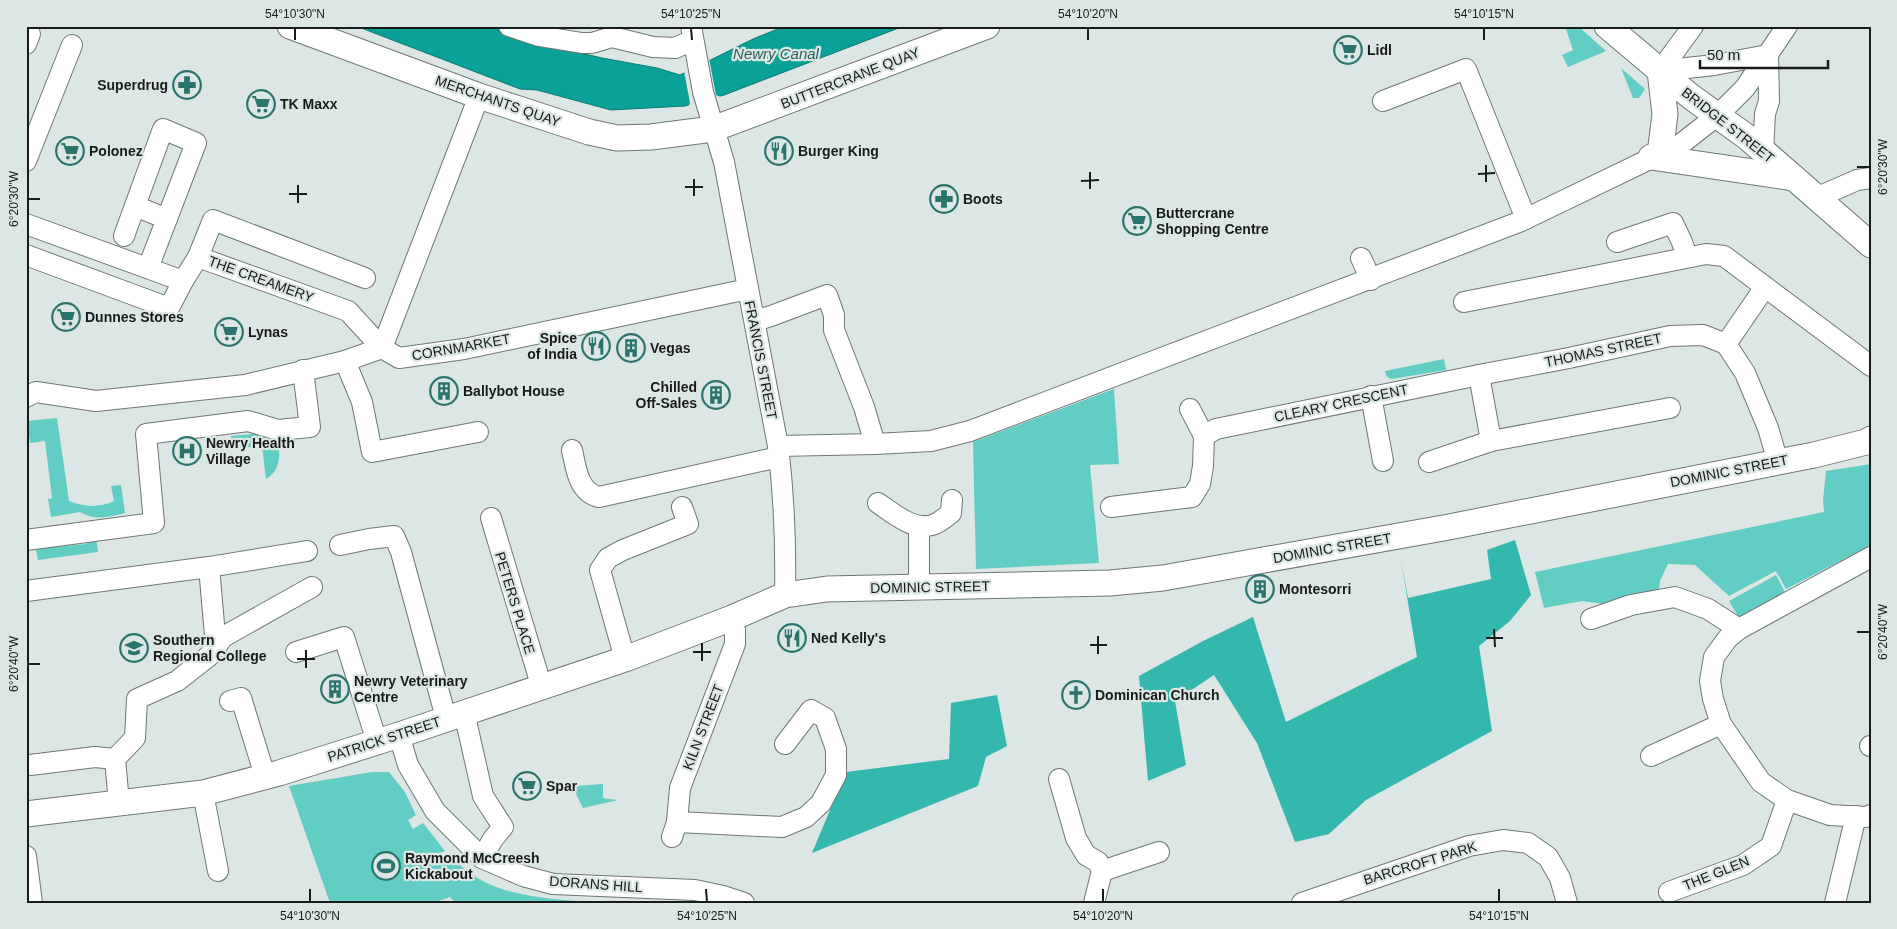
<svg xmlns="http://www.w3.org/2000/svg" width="1897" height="929" font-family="Helvetica,sans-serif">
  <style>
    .green { fill: #62cdc2 }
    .forest { fill: #34b7ac }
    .water { fill: #0aa298; stroke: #0e7a72 }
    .pier { fill: #dce6e5 }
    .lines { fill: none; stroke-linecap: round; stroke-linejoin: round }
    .minor-casing { stroke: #6f7776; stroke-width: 22 }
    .major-casing { stroke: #6f7776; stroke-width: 27 }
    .minor { stroke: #fff; stroke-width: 20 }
    .major { stroke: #fff; stroke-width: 25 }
    .ticks { fill: none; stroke: #171b1a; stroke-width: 2 }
    .labels { text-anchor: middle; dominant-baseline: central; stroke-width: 4.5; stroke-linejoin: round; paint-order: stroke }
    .poi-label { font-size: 14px; font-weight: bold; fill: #171b1a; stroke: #dce6e5; text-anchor: start }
    .street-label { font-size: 14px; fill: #171b1a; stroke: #dce6e5 }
    .water-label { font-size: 15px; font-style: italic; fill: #2c605a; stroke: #dce6e5 }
    .neatline { fill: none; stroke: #171b1a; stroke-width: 2 }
    .ticks-label { font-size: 12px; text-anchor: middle; fill: #171b1a }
  </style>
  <rect width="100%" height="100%" fill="#dce6e5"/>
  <g class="green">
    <polygon points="1565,26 1578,26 1606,51 1568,67 1562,55 1573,50"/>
    <polygon points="1621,68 1645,89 1639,98 1633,98"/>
    <path d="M1444,359L1446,370L1392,379C1387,378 1386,376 1385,371Z"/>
    <polygon points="1114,389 1119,464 1090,465 1099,563 976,569 973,442"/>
    <path d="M57,418L69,501C84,507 99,508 114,501L111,486L121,485L125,513C109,517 95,521 80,512L51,517L48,499L52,498L45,441L30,443L27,421Z"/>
    <path d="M252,434L267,435L278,444C281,458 279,471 266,479L262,446L231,449V436Z"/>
    <polygon points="1871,464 1871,545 1786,589 1776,571 1729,596 1695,565 1668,564 1660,581 1659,591 1603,604 1582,601 1544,608 1535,572 1824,512 1823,501 1826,471"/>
    <polygon points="96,537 98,552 38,560 35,545 43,548 86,544"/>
    <polygon points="1776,575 1785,592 1739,618 1729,601"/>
    <path d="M372,772H389L405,792L416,815L408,820L413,829L423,823L445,851L428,857L433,866L451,856C488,899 547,898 599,903H456L450,897L433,903H330L289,786Z"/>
    <polygon points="603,784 603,798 618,800 583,808 576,794 575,786"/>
  </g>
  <g class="forest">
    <polygon points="1515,540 1531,595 1510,621 1479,646 1492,731 1366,800 1329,834 1295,842 1257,743 1214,675 1175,701 1186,765 1148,781 1139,676 1203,641 1253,617 1286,722 1417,657 1401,560 1408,598 1491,579 1487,550"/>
    <polygon points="997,695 1007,746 986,757 978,786 812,853 846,772 949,759 951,703"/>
  </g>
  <polygon class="water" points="356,26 490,26 525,40 602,58 657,68 680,75 753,39 785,26 904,26 724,95 685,106 611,110 537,90 520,89"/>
  <polygon class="pier" points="709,58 716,95 723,98 688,108 690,103 684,71"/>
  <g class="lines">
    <defs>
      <g id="minor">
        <polyline points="509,26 539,36 582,43 592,43 612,37 653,47 675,48 693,40"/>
        <path d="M691,26L703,92L724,162L778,446C784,495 786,545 785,595"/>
        <polyline points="26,44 30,34"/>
        <polyline points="1660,71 1714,65 1768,55 1769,101 1765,114 1763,151"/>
        <polyline points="1660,71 1693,26"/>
        <polyline points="479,96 382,348 399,358 464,349 748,289"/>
        <polyline points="1383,101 1466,69 1526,219"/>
        <polyline points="26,161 72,45"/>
        <polyline points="1816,198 1857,180 1871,178"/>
        <polyline points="135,206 167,219"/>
        <polyline points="26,224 183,281 198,257 348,311 382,348 345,361 245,385 96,401 36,392 26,397"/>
        <polyline points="124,236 163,129 196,143 148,268"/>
        <polyline points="1617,242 1673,223 1682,242 1687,257"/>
        <polyline points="26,255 169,308 183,281"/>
        <polyline points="198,257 213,220 365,278"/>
        <polyline points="1361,258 1371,280"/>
        <polyline points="1464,302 1706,254 1724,256 1871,366"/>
        <polyline points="755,321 771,316 827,295 834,315 834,330 864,407 875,444"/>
        <polyline points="1726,344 1745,373 1768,428 1778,462"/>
        <polyline points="1726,344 1765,287"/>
        <polyline points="345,361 362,402 372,452 478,432"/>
        <polyline points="1479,375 1491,441"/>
        <polyline points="1371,396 1383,461"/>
        <polyline points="1204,436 1216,429 1479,375 1569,358 1670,336 1703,335 1726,344"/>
        <polyline points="778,446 875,444 931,441 970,431 1519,222 1681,144 1718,115 1745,88 1787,26"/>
        <path d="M572,450C576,468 578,492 599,497L779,457"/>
        <polyline points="1429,462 1491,441 1670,408"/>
        <path d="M878,503C893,513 915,533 935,524C940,522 946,517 951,513L952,500"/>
        <polyline points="1111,507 1192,497 1200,484 1203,466 1204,436 1190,409"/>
        <polyline points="491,518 542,688"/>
        <polyline points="26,540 154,523 146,434 248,421 278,430 310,427 303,370"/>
        <polyline points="340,545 369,539 394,536 401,552 446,718"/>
        <polyline points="1871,557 1739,629 1728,638 1714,657 1710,681 1713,699 1721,724 1761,782 1787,800 1830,815 1866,817 1871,815"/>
        <polyline points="919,587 919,526"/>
        <polyline points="26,591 209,567"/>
        <polyline points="1591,619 1631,605 1675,597 1708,609 1739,629"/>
        <polyline points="216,647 209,567 307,551"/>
        <polyline points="296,652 344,637 377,742"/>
        <polyline points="625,659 600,570 608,558 623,550 688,524 682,507"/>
        <polyline points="230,701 241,698 265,776"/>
        <polyline points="464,712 483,796 503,827 493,839 482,858"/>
        <polyline points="399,735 408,765 435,811 482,858 523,876 553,884 695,890 723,896 744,903"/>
        <polyline points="1870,746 1871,746"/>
        <polyline points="1651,756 1721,724"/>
        <polyline points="30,765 95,757 115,759"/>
        <polyline points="1059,779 1076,838 1086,855 1098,862 1102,871 1094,903"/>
        <polyline points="203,793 218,871"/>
        <polyline points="119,803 115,759 135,738 137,699 177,681 209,656 223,637 312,587"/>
        <polyline points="677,822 782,827 806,817 821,803 836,775 836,749 825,718 811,710 785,744"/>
        <polyline points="672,837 677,822 680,788 735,644 735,630 732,618"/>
        <polyline points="26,856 32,903"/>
        <polyline points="1102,871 1159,852"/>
        <polyline points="1669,892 1743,865 1771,846 1787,800"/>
        <polyline points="1302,903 1469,846 1503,840 1528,843 1548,857 1560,878 1567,903"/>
        <polyline points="1835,903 1856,816"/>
      </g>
      <g id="major">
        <polyline points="290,26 479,96 589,132 617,138 651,137 713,129 987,26"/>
        <polyline points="1607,26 1690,96 1747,137 1871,245"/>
        <polyline points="1660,71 1665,114 1660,154"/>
        <polyline points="1651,157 1794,178"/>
        <polyline points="26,814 203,793 279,773 399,735 625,659 732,618 785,595 827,589 1110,583 1163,578 1449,527 1814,455 1866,442 1871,439"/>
      </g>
    </defs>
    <use href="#minor" class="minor-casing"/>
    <use href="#major" class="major-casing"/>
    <use href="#minor" class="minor"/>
    <use href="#major" class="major"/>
  </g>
  <path class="ticks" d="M295,28V40M691,28L692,40M1088,28V40M1484,28V40M1486,165V182M1857,167H1870M1090,172V189M1478,174L1495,173M694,179V196M1081,181L1099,180M298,185V203M685,187H703M289,194H307M28,199H40M1494,629L1495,647M1857,632H1870M1098,636V654M1486,638H1503M702,643V661M1090,645H1107M306,650V668M693,652H711M297,659H315M28,664H40M310,889V902M706,889L707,902M1103,889V902M1499,889V902"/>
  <defs>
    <symbol id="supermarket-ring" viewBox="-11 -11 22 22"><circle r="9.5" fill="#dce6e5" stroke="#2b746d" stroke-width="1.5"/><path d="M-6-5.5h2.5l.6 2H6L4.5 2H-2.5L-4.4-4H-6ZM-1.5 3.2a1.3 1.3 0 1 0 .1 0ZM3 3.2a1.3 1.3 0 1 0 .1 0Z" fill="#2b746d"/></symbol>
    <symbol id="pharmacy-ring" viewBox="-11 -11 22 22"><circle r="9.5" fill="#dce6e5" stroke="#2b746d" stroke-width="1.5"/><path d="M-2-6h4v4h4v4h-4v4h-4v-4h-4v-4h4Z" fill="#2b746d"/></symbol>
    <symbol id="restaurant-ring" viewBox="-11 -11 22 22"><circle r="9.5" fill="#dce6e5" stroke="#2b746d" stroke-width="1.5"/><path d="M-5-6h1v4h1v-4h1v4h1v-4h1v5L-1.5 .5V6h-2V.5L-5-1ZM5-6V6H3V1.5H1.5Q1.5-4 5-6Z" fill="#2b746d"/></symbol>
    <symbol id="building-ring" viewBox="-11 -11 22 22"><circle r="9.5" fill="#dce6e5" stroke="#2b746d" stroke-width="1.5"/><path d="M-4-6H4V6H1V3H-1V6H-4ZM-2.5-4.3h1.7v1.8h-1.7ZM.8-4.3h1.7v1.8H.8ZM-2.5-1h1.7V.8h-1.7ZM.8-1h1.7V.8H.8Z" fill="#2b746d"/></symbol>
    <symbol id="hospital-ring" viewBox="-11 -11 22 22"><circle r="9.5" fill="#dce6e5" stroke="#2b746d" stroke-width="1.5"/><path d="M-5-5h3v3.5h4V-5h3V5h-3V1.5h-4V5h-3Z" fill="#2b746d"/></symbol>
    <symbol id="university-ring" viewBox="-11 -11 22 22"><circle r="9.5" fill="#dce6e5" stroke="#2b746d" stroke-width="1.5"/><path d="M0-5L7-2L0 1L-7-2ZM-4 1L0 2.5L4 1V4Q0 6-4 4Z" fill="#2b746d"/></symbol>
    <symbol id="church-ring" viewBox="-11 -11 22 22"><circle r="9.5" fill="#dce6e5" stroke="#2b746d" stroke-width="1.5"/><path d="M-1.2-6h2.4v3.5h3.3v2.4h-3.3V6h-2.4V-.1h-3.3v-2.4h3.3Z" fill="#2b746d"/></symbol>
    <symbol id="stadium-ring" viewBox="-11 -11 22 22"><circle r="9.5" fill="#dce6e5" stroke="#2b746d" stroke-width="1.5"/><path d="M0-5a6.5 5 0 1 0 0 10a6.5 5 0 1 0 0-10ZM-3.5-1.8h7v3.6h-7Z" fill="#2b746d"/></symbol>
  </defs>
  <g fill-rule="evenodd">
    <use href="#supermarket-ring" x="1332" y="34" width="32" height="32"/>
    <use href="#pharmacy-ring" x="171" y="69" width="32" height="32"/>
    <use href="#supermarket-ring" x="245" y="88" width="32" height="32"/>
    <use href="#supermarket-ring" x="54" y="135" width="32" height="32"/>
    <use href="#restaurant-ring" x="763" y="135" width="32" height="32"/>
    <use href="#pharmacy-ring" x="928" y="183" width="32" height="32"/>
    <use href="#supermarket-ring" x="1121" y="205" width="32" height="32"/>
    <use href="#supermarket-ring" x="50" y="301" width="32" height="32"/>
    <use href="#supermarket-ring" x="213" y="316" width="32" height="32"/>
    <use href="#restaurant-ring" x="580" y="330" width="32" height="32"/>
    <use href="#building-ring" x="615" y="332" width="32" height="32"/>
    <use href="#building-ring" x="428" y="375" width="32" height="32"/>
    <use href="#building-ring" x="700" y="379" width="32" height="32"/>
    <use href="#hospital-ring" x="171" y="435" width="32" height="32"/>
    <use href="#building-ring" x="1244" y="573" width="32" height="32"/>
    <use href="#restaurant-ring" x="776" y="622" width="32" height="32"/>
    <use href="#university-ring" x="118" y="632" width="32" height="32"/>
    <use href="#building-ring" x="319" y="673" width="32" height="32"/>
    <use href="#church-ring" x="1060" y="679" width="32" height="32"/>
    <use href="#supermarket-ring" x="511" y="770" width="32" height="32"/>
    <use href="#stadium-ring" x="370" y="850" width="32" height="32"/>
  </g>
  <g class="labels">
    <g class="poi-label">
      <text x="1367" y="50">Lidl</text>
      <text x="168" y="85" text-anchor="end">Superdrug</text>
      <text x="280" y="104">TK Maxx</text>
      <text x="89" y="151">Polonez</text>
      <text x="798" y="151">Burger King</text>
      <text x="963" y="199">Boots</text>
      <text x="1156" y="213">Buttercrane<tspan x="1156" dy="16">Shopping Centre</tspan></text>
      <text x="85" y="317">Dunnes Stores</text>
      <text x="248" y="332">Lynas</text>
      <text x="577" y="338" text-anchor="end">Spice<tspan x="577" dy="16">of India</tspan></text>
      <text x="650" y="348">Vegas</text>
      <text x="697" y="387" text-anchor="end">Chilled<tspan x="697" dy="16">Off-Sales</tspan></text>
      <text x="463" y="391">Ballybot House</text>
      <text x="206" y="443">Newry Health<tspan x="206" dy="16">Village</tspan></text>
      <text x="1279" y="589">Montesorri</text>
      <text x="811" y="638">Ned Kelly's</text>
      <text x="153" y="640">Southern<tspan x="153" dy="16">Regional College</tspan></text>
      <text x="354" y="681">Newry Veterinary<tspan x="354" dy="16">Centre</tspan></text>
      <text x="1095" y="695">Dominican Church</text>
      <text x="546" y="786">Spar</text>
      <text x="405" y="858">Raymond McCreesh<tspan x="405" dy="16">Kickabout</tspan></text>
    </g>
    <g class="street-label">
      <text transform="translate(850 78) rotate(-21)">BUTTERCRANE QUAY</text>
      <text transform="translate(498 101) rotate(19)">MERCHANTS QUAY</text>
      <text transform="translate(1728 125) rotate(38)">BRIDGE STREET</text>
      <text transform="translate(261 279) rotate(20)">THE CREAMERY</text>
      <text transform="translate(461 347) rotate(-10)">CORNMARKET</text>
      <text transform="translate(1603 350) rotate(-12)">THOMAS STREET</text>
      <text transform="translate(761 360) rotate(79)">FRANCIS STREET</text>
      <text transform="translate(1341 403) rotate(-12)">CLEARY CRESCENT</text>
      <text transform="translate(1729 471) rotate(-11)">DOMINIC STREET</text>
      <text transform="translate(1332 548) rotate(-10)">DOMINIC STREET</text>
      <text transform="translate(930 587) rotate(-1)">DOMINIC STREET</text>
      <text transform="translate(515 603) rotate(73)">PETERS PLACE</text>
      <text transform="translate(703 727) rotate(-69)">KILN STREET</text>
      <text transform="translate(384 739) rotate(-18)">PATRICK STREET</text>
      <text transform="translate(1420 863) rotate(-17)">BARCROFT PARK</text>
      <text transform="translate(1716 873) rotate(-22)">THE GLEN</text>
      <text transform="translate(596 884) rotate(4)">DORANS HILL</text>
    </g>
    <g class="water-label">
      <text x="776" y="53">Newry Canal</text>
    </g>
  </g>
  <rect width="1897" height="929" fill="none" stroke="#dce6e5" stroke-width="55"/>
  <path d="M1700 60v8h128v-8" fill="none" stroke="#171b1a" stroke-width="2.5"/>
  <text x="1707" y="60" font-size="15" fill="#171b1a" stroke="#dce6e5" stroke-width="4" paint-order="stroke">50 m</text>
  <rect x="28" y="28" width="1842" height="874" class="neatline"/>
  <g class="ticks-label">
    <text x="295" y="18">54°10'30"N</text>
    <text x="691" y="18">54°10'25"N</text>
    <text x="1088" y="18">54°10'20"N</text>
    <text x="1484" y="18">54°10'15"N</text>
    <text transform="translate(1883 167) rotate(-90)" y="4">6°20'30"W</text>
    <text transform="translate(14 199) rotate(-90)" y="4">6°20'30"W</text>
    <text transform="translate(1883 632) rotate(-90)" y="4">6°20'40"W</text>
    <text transform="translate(14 664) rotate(-90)" y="4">6°20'40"W</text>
    <text x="310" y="920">54°10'30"N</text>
    <text x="707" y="920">54°10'25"N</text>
    <text x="1103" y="920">54°10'20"N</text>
    <text x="1499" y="920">54°10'15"N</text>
  </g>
</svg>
